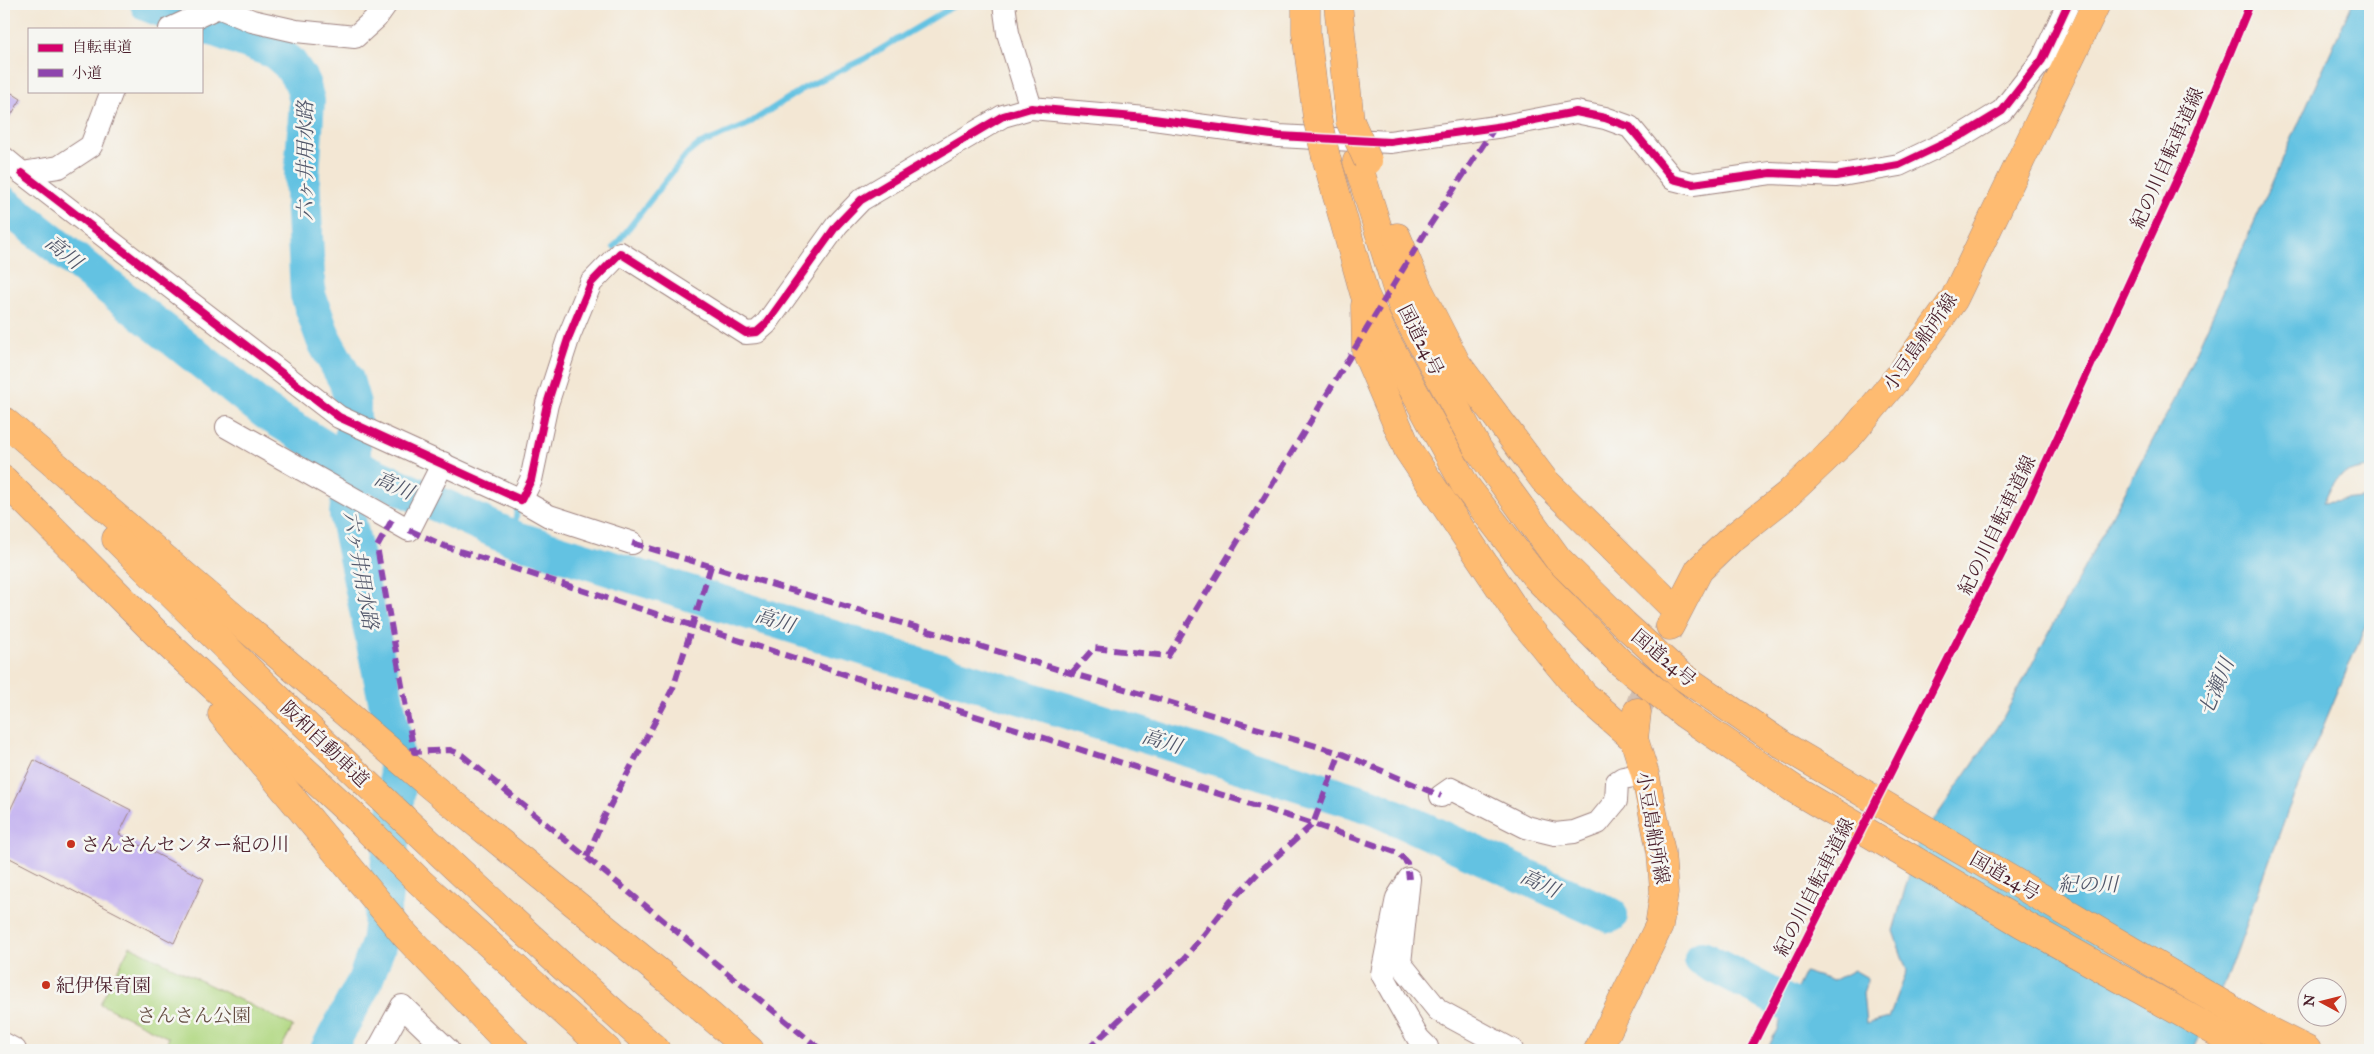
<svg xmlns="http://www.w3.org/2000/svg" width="2374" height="1054" font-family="'IM FELL Great Primer','Noto Serif JP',serif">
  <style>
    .green { fill: #b1d882; stroke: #7e7c56 }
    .water { fill: #64c2e2; stroke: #577086 }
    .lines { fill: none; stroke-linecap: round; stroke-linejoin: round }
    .stream { stroke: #64c2e2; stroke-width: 6 }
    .river { stroke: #64c2e2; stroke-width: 36 }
    .building { fill: #bfacf0 }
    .major-tunnel { stroke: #d1bfb2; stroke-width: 28; stroke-dasharray: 28 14; stroke-linecap: butt }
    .minor-casing { stroke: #9e8380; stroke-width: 24 }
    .major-casing { stroke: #9e8380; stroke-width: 29 }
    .highway-casing { stroke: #9e8380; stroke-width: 29 }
    .minor { stroke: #fff; stroke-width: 22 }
    .major { stroke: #febb71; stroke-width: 28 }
    .highway { stroke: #febb71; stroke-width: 28 }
    .highway-bridge-casing { stroke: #9e8380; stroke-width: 29; stroke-linecap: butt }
    .highway-bridge { stroke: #febb71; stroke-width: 28 }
    .quiet { stroke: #8e44ad; stroke-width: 6; stroke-dasharray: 12 6; stroke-linecap: butt }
    .cycleway-casing { stroke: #f6f6f2; stroke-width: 11 }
    .cycleway { stroke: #d6006c; stroke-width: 8 }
    .poi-dot { fill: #c8321e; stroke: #f6f6f2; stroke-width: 2 }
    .labels { text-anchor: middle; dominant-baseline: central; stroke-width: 5; stroke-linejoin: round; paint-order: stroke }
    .street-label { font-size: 19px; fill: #4a1f2b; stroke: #f6f6f2 }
    .poi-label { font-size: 19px; fill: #4a1f2b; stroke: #f6f6f2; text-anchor: start }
    .park-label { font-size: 19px; fill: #644d41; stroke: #f6f6f2 }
    .water-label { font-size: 20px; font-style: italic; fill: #53586b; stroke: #f6f6f2 }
  </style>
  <rect width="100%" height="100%" fill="#f6f6f2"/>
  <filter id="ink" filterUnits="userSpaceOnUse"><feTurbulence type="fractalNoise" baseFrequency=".02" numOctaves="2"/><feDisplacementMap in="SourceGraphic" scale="10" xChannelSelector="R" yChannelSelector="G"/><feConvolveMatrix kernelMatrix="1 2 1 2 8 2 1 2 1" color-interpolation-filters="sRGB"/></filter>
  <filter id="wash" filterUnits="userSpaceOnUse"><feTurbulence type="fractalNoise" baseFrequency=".0096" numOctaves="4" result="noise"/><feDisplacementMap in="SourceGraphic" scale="20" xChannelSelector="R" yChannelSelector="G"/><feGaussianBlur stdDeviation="1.12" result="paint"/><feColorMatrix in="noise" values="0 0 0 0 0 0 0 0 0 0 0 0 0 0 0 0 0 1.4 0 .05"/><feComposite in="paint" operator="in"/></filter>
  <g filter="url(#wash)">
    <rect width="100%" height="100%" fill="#f3e7d4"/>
    <polygon class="green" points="130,946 293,1026 280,1050 163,1050 169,1038 100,1004"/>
    <path class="water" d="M2352,4H2370V468C2344,471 2334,476 2324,502L2370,497V615L2288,810L2229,973L2193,1050H1767L1805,972L1833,981L1854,970L1868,978L1863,993L1866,1024L1889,1018L1907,971L1893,931L1918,843L1998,727L2175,399Z"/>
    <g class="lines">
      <g class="stream">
        <polyline points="614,247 686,155 698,145 745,126 804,88 864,59 957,4"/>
        <polyline points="513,538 517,510"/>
      </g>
      <g class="river">
        <polyline points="148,4 275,51 289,63 302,82 307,101 302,175 308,295 324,340 346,380 353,404 353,466 347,514 394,739 398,786 379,943 365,981 328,1050"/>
        <polyline points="4,204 266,412 353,466 513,538 1371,806 1610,915"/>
        <polyline points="1702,959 1877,1050"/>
      </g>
    </g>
    <g id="blocks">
      <g class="building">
        <polygon points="4,88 21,99 4,127"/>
        <polygon points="34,760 131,810 119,834 204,879 174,943 4,855 4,823"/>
      </g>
    </g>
  </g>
  <g filter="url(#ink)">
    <use href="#blocks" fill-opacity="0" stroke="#9e8380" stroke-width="1"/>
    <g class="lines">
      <polyline class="major-tunnel" points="1637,712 1670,626"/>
      <defs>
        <g id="minor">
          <polyline points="1004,4 1008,33 1031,108"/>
          <polyline points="170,29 218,7 252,21 296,31 355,37 376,18 386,4"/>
          <polyline points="4,158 22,173 59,167 91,146 112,91"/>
          <polyline points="22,173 339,417 521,500 531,480 547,404 569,336 591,283 620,253 746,333 757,332 766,324 837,225 861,200 1003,116 1031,108 1146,118 1279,136 1390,142 1503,126 1576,112 1605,118 1630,127 1673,179 1693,184 1771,173 1836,176 1899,165 1964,134 2002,111 2042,60 2068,4"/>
          <polyline points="227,427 409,530 443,463"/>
          <polyline points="521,500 549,516 632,543"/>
          <polyline points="1441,796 1451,789 1526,827 1555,834 1574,832 1598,823 1616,801 1617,782 1623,778 1645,774"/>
          <polyline points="4,1044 15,1050"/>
          <polyline points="1427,1047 1418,1038 1382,974 1397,898 1409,879 1400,963 1438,1010 1512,1050"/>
          <polyline points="378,1050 402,1006 448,1050"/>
        </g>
        <g id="major">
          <polyline points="1670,626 1699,570 1730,540 1787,495 1850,435 1899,376 1954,299 2096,4"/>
          <polyline points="1598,1050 1659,926 1664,892 1661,852 1645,774 1634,739 1637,712"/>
        </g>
        <g id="highway">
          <polyline points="1306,4 1306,33 1317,118"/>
          <polyline points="1338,4 1350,121"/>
          <polyline points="1326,157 1364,293 1383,334 1465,485 1535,576 1620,662 1684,714 1794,789 2021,923 2248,1050"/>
          <polyline points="1357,161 1403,309 1478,449 1558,559 1624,624 1679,674 1784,746 2263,1028 2307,1050"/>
          <polyline points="1397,237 1418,288 1457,364 1544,480 1676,610"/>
          <polyline points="1365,306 1366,352 1408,450 1521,619 1584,695 1634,739"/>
          <polyline points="4,421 431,786 683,992 750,1050"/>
          <polyline points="4,480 157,634 355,817 420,882 607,1050"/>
          <path d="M116,539C292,714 470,886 656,1050"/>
          <polyline points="222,714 406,936 515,1050"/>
        </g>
      </defs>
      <use href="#minor" class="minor-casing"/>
      <use href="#major" class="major-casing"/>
      <use href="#highway" class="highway-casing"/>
      <use href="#minor" class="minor"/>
      <use href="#major" class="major"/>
      <use href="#highway" class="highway"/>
      <defs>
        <g id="highway-bridge">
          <polyline points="1317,118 1326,157"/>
          <polyline points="1350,121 1368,161"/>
        </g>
      </defs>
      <use href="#highway-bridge" class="highway-bridge-casing"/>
      <use href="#highway-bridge" class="highway-bridge"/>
      <g class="quiet">
        <polyline points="392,520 377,547 414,752 450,750 462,755 821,1050"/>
        <polyline points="409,530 447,547 1313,824 1398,853 1407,863 1409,879"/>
        <polyline points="632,543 1340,753 1441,796"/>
        <polyline points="1071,674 1094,648 1168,656 1428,228 1495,127"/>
        <polyline points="587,857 603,819 673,688 711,566"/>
        <polyline points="1087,1050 1185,958 1231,901 1259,872 1313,824 1340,753"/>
      </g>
      <defs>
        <g id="cycleway">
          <polyline points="22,173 339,417 521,500 531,480 547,404 569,336 591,283 620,253 746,333 757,332 766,324 837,225 861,200 1003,116 1031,108 1146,118 1279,136 1390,142 1503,126 1576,112 1605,118 1630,127 1673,179 1693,184 1771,173 1836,176 1899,165 1964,134 2002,111 2042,60 2068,4"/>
          <polyline points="1750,1050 2027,503 2186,160 2250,4"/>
        </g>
      </defs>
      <use href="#cycleway" class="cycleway-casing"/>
      <use href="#cycleway" class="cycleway"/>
    </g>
  </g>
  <g class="poi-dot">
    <circle cx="71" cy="844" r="5"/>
    <circle cx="46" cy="985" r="5"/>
  </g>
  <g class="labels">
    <g class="street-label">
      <text transform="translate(2167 158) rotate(-66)">紀の川自転車道線</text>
      <text transform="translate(1421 340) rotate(63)">国道24号</text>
      <text transform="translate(1920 342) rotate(-55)">小豆島船所線</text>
      <text transform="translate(1997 525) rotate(-64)">紀の川自転車道線</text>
      <text transform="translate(1664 658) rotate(40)">国道24号</text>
      <text transform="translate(325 744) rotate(44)">阪和自動車道</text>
      <text transform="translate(1653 828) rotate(80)">小豆島船所線</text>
      <text transform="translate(2005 876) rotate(30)">国道24号</text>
      <text transform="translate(1814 887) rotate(-63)">紀の川自転車道線</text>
    </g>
    <g class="poi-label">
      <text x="81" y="844">さんさんセンター紀の川</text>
      <text x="56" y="985">紀伊保育園</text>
    </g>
    <g class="park-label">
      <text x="194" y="1015">さんさん公園</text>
    </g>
    <g class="water-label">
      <text transform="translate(305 161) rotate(-90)">六ヶ井用水路</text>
      <text transform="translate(64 252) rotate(39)">高川</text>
      <text transform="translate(394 485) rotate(24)">高川</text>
      <text transform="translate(361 570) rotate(80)">六ヶ井用水路</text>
      <text transform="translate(775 620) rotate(17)">高川</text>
      <text transform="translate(2216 687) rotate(-67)">七瀬川</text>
      <text transform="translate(1162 741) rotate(17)">高川</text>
      <text transform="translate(1540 883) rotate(25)">高川</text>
      <text x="2088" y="884">紀の川</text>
    </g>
  </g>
  <rect width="2374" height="1054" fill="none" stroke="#f6f6f2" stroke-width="20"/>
  <rect x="28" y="28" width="175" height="65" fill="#f6f6f2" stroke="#b1a0a2"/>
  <rect x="38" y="44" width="25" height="8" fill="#d6006c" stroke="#b1a0a2"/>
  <text x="72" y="52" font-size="15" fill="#4a1f2b">自転車道</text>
  <rect x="38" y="69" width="25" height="8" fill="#8e44ad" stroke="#b1a0a2"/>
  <text x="72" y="78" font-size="15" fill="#4a1f2b">小道</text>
  <g transform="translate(2322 1002) rotate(277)"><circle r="24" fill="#f6f6f2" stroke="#b1a0a2"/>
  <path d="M0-4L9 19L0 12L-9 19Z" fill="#c8321e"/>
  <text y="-8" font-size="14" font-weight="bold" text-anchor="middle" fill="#4a1f2b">N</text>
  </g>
</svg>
